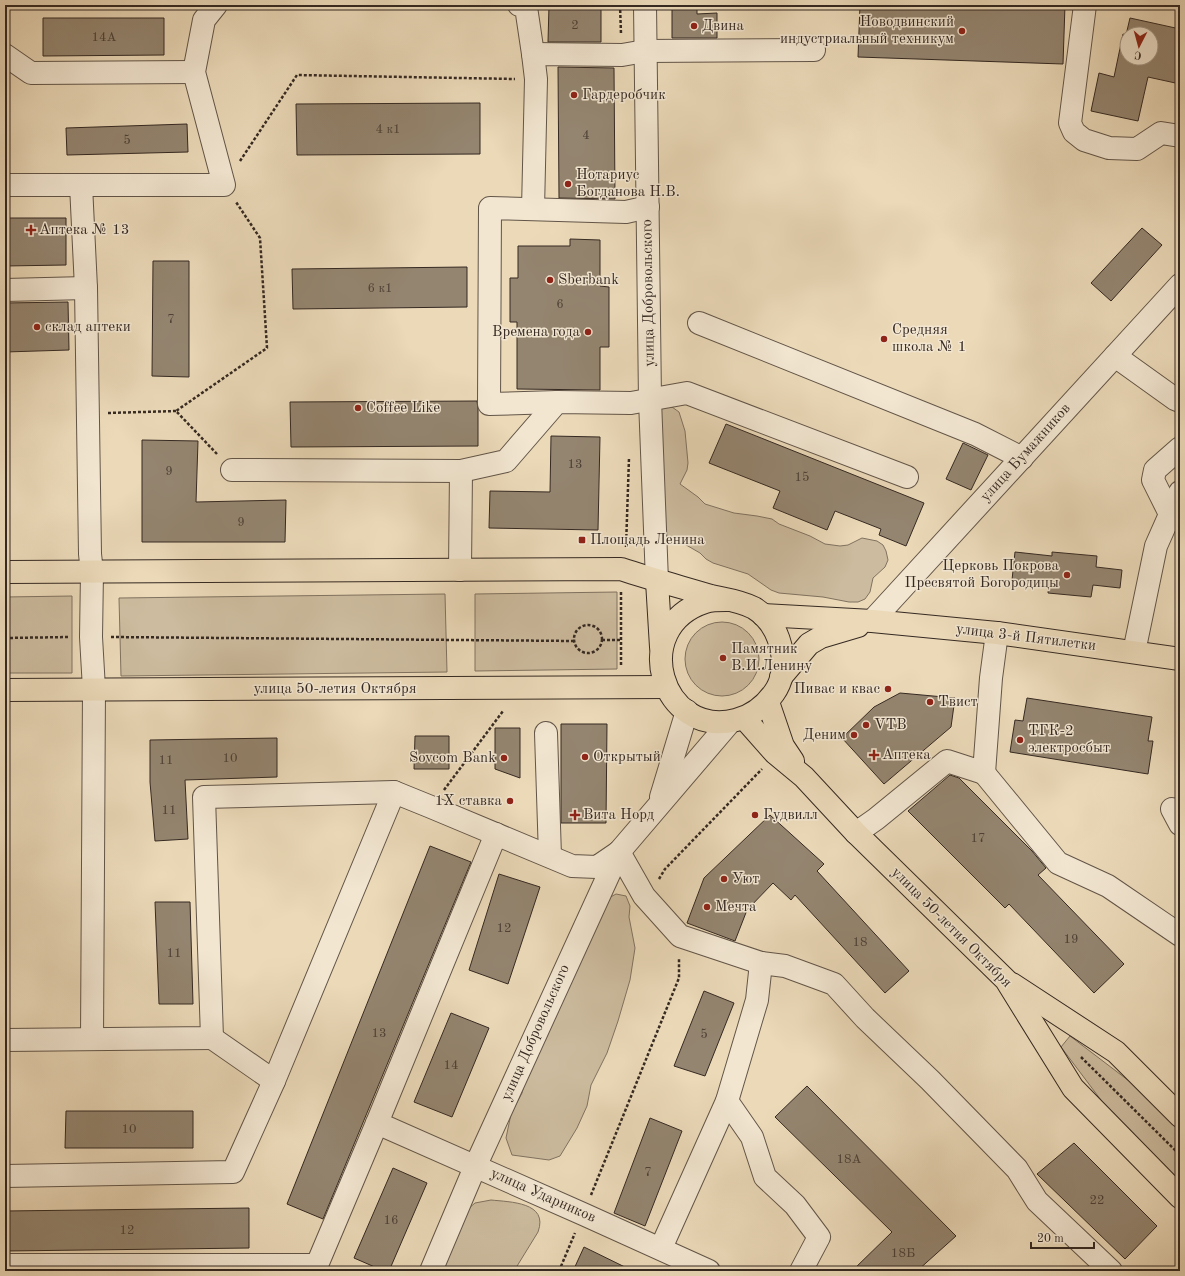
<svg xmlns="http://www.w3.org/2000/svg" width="1185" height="1276" font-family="'Old Standard TT',serif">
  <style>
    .green { fill: #ccbb9e; stroke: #807260 }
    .building { fill: #948570; stroke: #352922; fill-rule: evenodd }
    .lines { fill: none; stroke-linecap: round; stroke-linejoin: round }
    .minor-casing { stroke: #625548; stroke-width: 24 }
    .major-casing { stroke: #352922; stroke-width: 24 }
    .path { stroke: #352922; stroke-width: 2.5; stroke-dasharray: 3 2; stroke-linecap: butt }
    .minor { stroke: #f2e6d1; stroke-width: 22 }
    .major { stroke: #ebd9b8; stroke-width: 22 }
    .poi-dot { fill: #8f2418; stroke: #f2e6d1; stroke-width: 1.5 }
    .labels { text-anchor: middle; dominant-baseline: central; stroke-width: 3; stroke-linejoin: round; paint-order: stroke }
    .number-label { font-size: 13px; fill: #4d4036 }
    .poi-label { font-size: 15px; fill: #352922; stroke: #f2e6d1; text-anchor: start }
    .street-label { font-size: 15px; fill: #352922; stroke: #f2e6d1 }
  </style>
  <rect width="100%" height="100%" fill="#ebd9b8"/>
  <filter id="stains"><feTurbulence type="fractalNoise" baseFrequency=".005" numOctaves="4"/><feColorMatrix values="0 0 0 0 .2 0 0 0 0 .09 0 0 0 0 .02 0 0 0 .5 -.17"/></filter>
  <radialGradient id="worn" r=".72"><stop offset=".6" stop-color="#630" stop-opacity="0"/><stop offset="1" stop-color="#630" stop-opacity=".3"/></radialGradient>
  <g class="green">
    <polygon points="665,405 672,407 679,412 685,431 688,463 687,470 680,484 698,497 705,504 734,513 757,516 772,519 779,524 810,536 825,544 840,546 848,545 862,538 877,541 883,545 886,551 888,560 885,567 873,578 870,592 865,599 858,602 849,602 823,597 779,593 771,590 748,574 713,563 706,559 700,553 681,542 664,540 653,414"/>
    <polygon points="617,592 617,669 475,671 475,594"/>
    <polygon points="445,594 447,672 121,676 119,598"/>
    <polygon points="72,596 72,673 5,673 5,597"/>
    <circle cx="722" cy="659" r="37"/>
    <polygon points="616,894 626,896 630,906 629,917 635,948 630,980 618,1021 607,1053 591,1085 587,1106 577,1128 560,1156 549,1160 512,1155 506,1138 511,1114 522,1093 528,1068 607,899"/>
    <polygon points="1070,1036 1133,1084 1180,1131 1180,1181 1107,1108 1061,1047"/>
    <path d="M491,1200C510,1202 549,1202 538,1232L514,1271H443L468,1209L475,1203Z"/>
  </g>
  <g class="building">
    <polygon points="549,5 601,5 601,42 548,42"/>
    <polygon points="672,5 697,5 697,14 717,13 717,38 672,38"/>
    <polygon points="860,5 1065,5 1063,64 858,57"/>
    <polygon points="43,18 164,18 164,55 43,56"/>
    <path d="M1130,18L1180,29V84L1148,77L1138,121L1091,111L1099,73L1114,77L1123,34L1126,35ZM1127,34H1151V58H1127Z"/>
    <polygon points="558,67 614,68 615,199 559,198"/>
    <polygon points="480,103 480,154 297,155 296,104"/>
    <polygon points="187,124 188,152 67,155 66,128"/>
    <polygon points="5,218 66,218 66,265 5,266"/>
    <polygon points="1142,228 1162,245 1111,301 1091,283"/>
    <polygon points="570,239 600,240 600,286 609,287 609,347 600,347 600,390 517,389 517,322 510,322 510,278 518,278 518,246 570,246"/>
    <polygon points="153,261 189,261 189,377 152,376"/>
    <polygon points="467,267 467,307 293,309 292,269"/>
    <polygon points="68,302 69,350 5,352 5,303"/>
    <polygon points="477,401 478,409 478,446 291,447 290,402"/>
    <polygon points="726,424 924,503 906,546 879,535 881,529 835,511 827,530 773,508 780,491 709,463"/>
    <polygon points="551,436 600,437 598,530 489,528 490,491 550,492"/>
    <polygon points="142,440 198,441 196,502 286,500 285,542 142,542"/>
    <polygon points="963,443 988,455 971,490 946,479"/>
    <polygon points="1015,552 1052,556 1052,552 1097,556 1096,567 1122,570 1120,588 1093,585 1091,597 1048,593 1049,584 1012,580"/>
    <polygon points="900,693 955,698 951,727 884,784 842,738 874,707"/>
    <polygon points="1027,698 1152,717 1148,741 1153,741 1148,774 1010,752 1015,720 1023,721"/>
    <polygon points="561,724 607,724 606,823 561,823"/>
    <polygon points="495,728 520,728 520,778 495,769"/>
    <polygon points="415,736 449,736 449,769 414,769"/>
    <polygon points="277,738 277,777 185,780 188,839 155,841 150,782 150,740"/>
    <polygon points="950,775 959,778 1032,851 1046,868 1038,875 1124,964 1094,993 1009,904 1005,908 908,811"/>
    <polygon points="770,815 824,864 817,871 909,971 885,993 795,895 791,900 773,883 747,910 735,941 687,923 704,878"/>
    <polygon points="430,846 471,862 323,1219 287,1204"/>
    <polygon points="499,874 540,887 508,984 469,970"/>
    <polygon points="155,902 190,902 193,1004 159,1004"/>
    <polygon points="704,991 734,1003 705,1076 674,1066"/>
    <polygon points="451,1013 489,1028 452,1117 414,1102"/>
    <polygon points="807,1086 956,1236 917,1271 852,1271 892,1232 775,1117"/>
    <polygon points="66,1111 193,1111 193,1148 65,1148"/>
    <polygon points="650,1118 682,1131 645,1226 614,1213"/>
    <polygon points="1074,1143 1157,1226 1125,1259 1037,1174"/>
    <polygon points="393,1168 427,1183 389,1271 384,1271 354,1258"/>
    <polygon points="249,1208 249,1248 5,1251 5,1211"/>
    <polygon points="584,1247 633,1271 573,1271"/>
  </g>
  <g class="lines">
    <defs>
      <g id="minor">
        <polyline points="519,5 526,7 533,54"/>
        <polyline points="645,5 650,400 657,581"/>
        <polyline points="1085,5 1070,123 1074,132 1084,140 1109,148 1137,149 1161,133 1180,136"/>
        <polyline points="5,55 31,73 194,72"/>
        <polyline points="5,185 224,185 194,72 204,20 216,5"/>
        <polyline points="81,185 86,288 90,554 92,572 91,637 94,689 92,1039"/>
        <polyline points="533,209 536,79 533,54 622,55 645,51 814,50"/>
        <polyline points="5,290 86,288"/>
        <polyline points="699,323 975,434 1022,458"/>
        <polyline points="1115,356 1175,399 1180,401"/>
        <polyline points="557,402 489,404 490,208 626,212 648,207"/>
        <polyline points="232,470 461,471 506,461 557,402 631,403 687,393 907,477"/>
        <polyline points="1170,514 1153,480 1155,470 1180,448"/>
        <polyline points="460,570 461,471"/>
        <polyline points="872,621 1180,285"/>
        <polyline points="1134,652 1156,546 1180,492"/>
        <polyline points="546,733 550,856"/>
        <polyline points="984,773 1058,863 1108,886 1180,935"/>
        <polyline points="661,797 687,711"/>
        <polyline points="1172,809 1180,824"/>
        <polyline points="856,833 876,819 947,761 984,773 991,678 997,633"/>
        <polyline points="619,852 644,896 680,936 761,963 757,1000 727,1101 661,1248"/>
        <polyline points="761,963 785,966 834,984 865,1018 930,1080 1017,1169 1037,1201 1111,1271"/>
        <polyline points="212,1038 274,1081"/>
        <polyline points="5,1040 212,1038 204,797 394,792 431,807 572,866 597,867 619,852"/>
        <polyline points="727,1101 752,1137 765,1177 795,1205 819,1237 801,1271"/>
        <polyline points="377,1123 583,1214 709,1271"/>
        <polyline points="5,1176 233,1172 274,1081 394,792"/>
        <polyline points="5,1265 317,1265 377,1123 496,834"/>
        <polyline points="431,1271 475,1167 619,852 730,722"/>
      </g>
      <g id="major">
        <path d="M5,572L621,569C651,579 681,587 711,596C725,599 741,601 754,608C770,618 779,634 782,653C785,666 782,682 774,693C764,707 752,716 736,720C661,739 628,627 705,602C711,600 719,600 726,600"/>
        <polyline points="657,581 661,647"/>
        <polyline points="763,615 872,621 997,633 1180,659"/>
        <polyline points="781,677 809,644 821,637 858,626"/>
        <polyline points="5,690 666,687"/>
        <polyline points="768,702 783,746 793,761"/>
        <polyline points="744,718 775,753 804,777 856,833 1006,980 1073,1088 1180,1197"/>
        <polyline points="1012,984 1116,1052 1180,1116"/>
      </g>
    </defs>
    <use href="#minor" class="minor-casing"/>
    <use href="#major" class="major-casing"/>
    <g class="path">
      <polyline points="620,5 621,34"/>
      <polyline points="240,161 297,75 515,79"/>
      <polyline points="108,413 176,411"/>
      <polyline points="217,454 176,411 267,348 260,238 236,202"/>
      <polyline points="626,547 629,458"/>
      <polyline points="621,592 621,667"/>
      <circle cx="588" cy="639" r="14"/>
      <polyline points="111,637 575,641"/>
      <polyline points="5,638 70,637"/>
      <polyline points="602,640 622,640"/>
      <polyline points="444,790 503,711"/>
      <polyline points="659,879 665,869 762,769"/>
      <polyline points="1081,1057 1180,1155"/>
      <polyline points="591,1195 679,978 679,959"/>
      <polyline points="559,1271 575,1233"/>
    </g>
    <use href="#minor" class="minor"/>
    <use href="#major" class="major"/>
  </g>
  <g class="poi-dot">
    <circle cx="694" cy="26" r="4"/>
    <circle cx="962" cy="31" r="4"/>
    <circle cx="574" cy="95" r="4"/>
    <circle cx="568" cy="184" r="4"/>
    <path d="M29 224h4v4h4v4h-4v4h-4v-4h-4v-4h4z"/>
    <circle cx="550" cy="280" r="4"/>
    <circle cx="37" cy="327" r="4"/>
    <circle cx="588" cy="332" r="4"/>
    <circle cx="884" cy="339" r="4"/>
    <circle cx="358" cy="408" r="4"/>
    <rect x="578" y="536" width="8" height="8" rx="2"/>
    <circle cx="1067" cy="575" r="4"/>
    <circle cx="723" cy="658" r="4"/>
    <circle cx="888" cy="689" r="4"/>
    <circle cx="930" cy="702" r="4"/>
    <circle cx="866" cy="725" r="4"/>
    <circle cx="854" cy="735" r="4"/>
    <circle cx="1020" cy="740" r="4"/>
    <path d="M872 749h4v4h4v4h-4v4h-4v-4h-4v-4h4z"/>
    <circle cx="585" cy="757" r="4"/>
    <circle cx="504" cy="758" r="4"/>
    <circle cx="510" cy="801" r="4"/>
    <path d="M573 809h4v4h4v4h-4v4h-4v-4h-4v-4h4z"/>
    <circle cx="755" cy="815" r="4"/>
    <circle cx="724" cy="879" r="4"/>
    <circle cx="707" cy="907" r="4"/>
  </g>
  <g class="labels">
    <g class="number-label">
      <text x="575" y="25">2</text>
      <text x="104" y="37">14А</text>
      <text x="388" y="129">4 к1</text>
      <text x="586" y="135">4</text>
      <text x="127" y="140">5</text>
      <text x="380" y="288">6 к1</text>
      <text x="560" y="304">6</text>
      <text x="171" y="319">7</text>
      <text x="575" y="464">13</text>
      <text x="169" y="471">9</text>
      <text x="802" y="477">15</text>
      <text x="241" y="522">9</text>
      <text x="230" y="758">10</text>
      <text x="166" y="760">11</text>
      <text x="169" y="810">11</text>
      <text x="978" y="838">17</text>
      <text x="504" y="928">12</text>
      <text x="1071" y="939">19</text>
      <text x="860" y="942">18</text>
      <text x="174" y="953">11</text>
      <text x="379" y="1033">13</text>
      <text x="704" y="1034">5</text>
      <text x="451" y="1065">14</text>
      <text x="129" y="1129">10</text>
      <text x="849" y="1159">18А</text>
      <text x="648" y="1172">7</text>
      <text x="1097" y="1200">22</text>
      <text x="391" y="1220">16</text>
      <text x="127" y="1230">12</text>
      <text x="903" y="1253">18Б</text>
    </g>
    <g class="poi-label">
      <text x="954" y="22" text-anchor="end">Новодвинский<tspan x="954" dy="17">индустриальный техникум</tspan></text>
      <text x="702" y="26">Двина</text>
      <text x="582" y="95">Гардеробчик</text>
      <text x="576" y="175">Нотариус<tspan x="576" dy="17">Богданова Н.В.</tspan></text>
      <text x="39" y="230">Аптека № 13</text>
      <text x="558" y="280">Sberbank</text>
      <text x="45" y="327">склад аптеки</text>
      <text x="892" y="330">Средняя<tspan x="892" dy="17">школа № 1</tspan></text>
      <text x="580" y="332" text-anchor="end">Времена года</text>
      <text x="366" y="408">Coffee Like</text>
      <text x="590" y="540">Площадь Ленина</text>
      <text x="1059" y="566" text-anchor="end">Церковь Покрова<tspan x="1059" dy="17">Пресвятой Богородицы</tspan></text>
      <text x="731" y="649">Памятник<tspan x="731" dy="17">В.И.Ленину</tspan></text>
      <text x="880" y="689" text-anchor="end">Пивас и квас</text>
      <text x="938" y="702">Твист</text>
      <text x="874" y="725">VTB</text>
      <text x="1028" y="731">ТГК-2<tspan x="1028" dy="17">электросбыт</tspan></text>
      <text x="846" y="735" text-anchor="end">Деним</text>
      <text x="882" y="755">Аптека</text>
      <text x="593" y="757">Открытый</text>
      <text x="496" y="758" text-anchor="end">Sovcom Bank</text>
      <text x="502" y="801" text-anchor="end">1Х ставка</text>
      <text x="583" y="815">Вита Норд</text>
      <text x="763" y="815">Гудвилл</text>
      <text x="732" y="879">Уют</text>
      <text x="715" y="907">Мечта</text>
    </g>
    <g class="street-label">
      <text transform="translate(649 293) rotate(-91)">улица Добровольского</text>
      <text transform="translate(1026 453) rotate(-48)">улица Бумажников</text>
      <text transform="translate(1026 638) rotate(7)">улица 3-й Пятилетки</text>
      <text x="335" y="689">улица 50-летия Октября</text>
      <text transform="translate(951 928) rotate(45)">улица 50-летия Октября</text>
      <text transform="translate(536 1033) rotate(-66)">улица Добровольского</text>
      <text transform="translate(543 1196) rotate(24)">улица Ударников</text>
    </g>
  </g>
  <rect width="1185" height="1276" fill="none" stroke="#ebd9b8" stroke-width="20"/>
  <rect x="6" y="6" width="1173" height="1264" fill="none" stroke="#352922" stroke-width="2"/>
  <rect x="10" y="10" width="1165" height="1256" fill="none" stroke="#352922"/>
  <g transform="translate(1139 46) rotate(186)"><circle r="19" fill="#f2e6d1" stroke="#a69a8b"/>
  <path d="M0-3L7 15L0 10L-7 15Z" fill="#8f2418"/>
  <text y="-6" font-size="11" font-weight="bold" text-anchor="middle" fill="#352922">С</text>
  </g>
  <path d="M1031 1242v6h63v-6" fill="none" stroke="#352922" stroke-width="2"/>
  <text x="1037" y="1242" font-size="12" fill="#352922" stroke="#f2e6d1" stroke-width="3" paint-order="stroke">20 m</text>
  <rect width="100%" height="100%" filter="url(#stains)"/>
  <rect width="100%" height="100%" fill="url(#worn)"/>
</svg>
